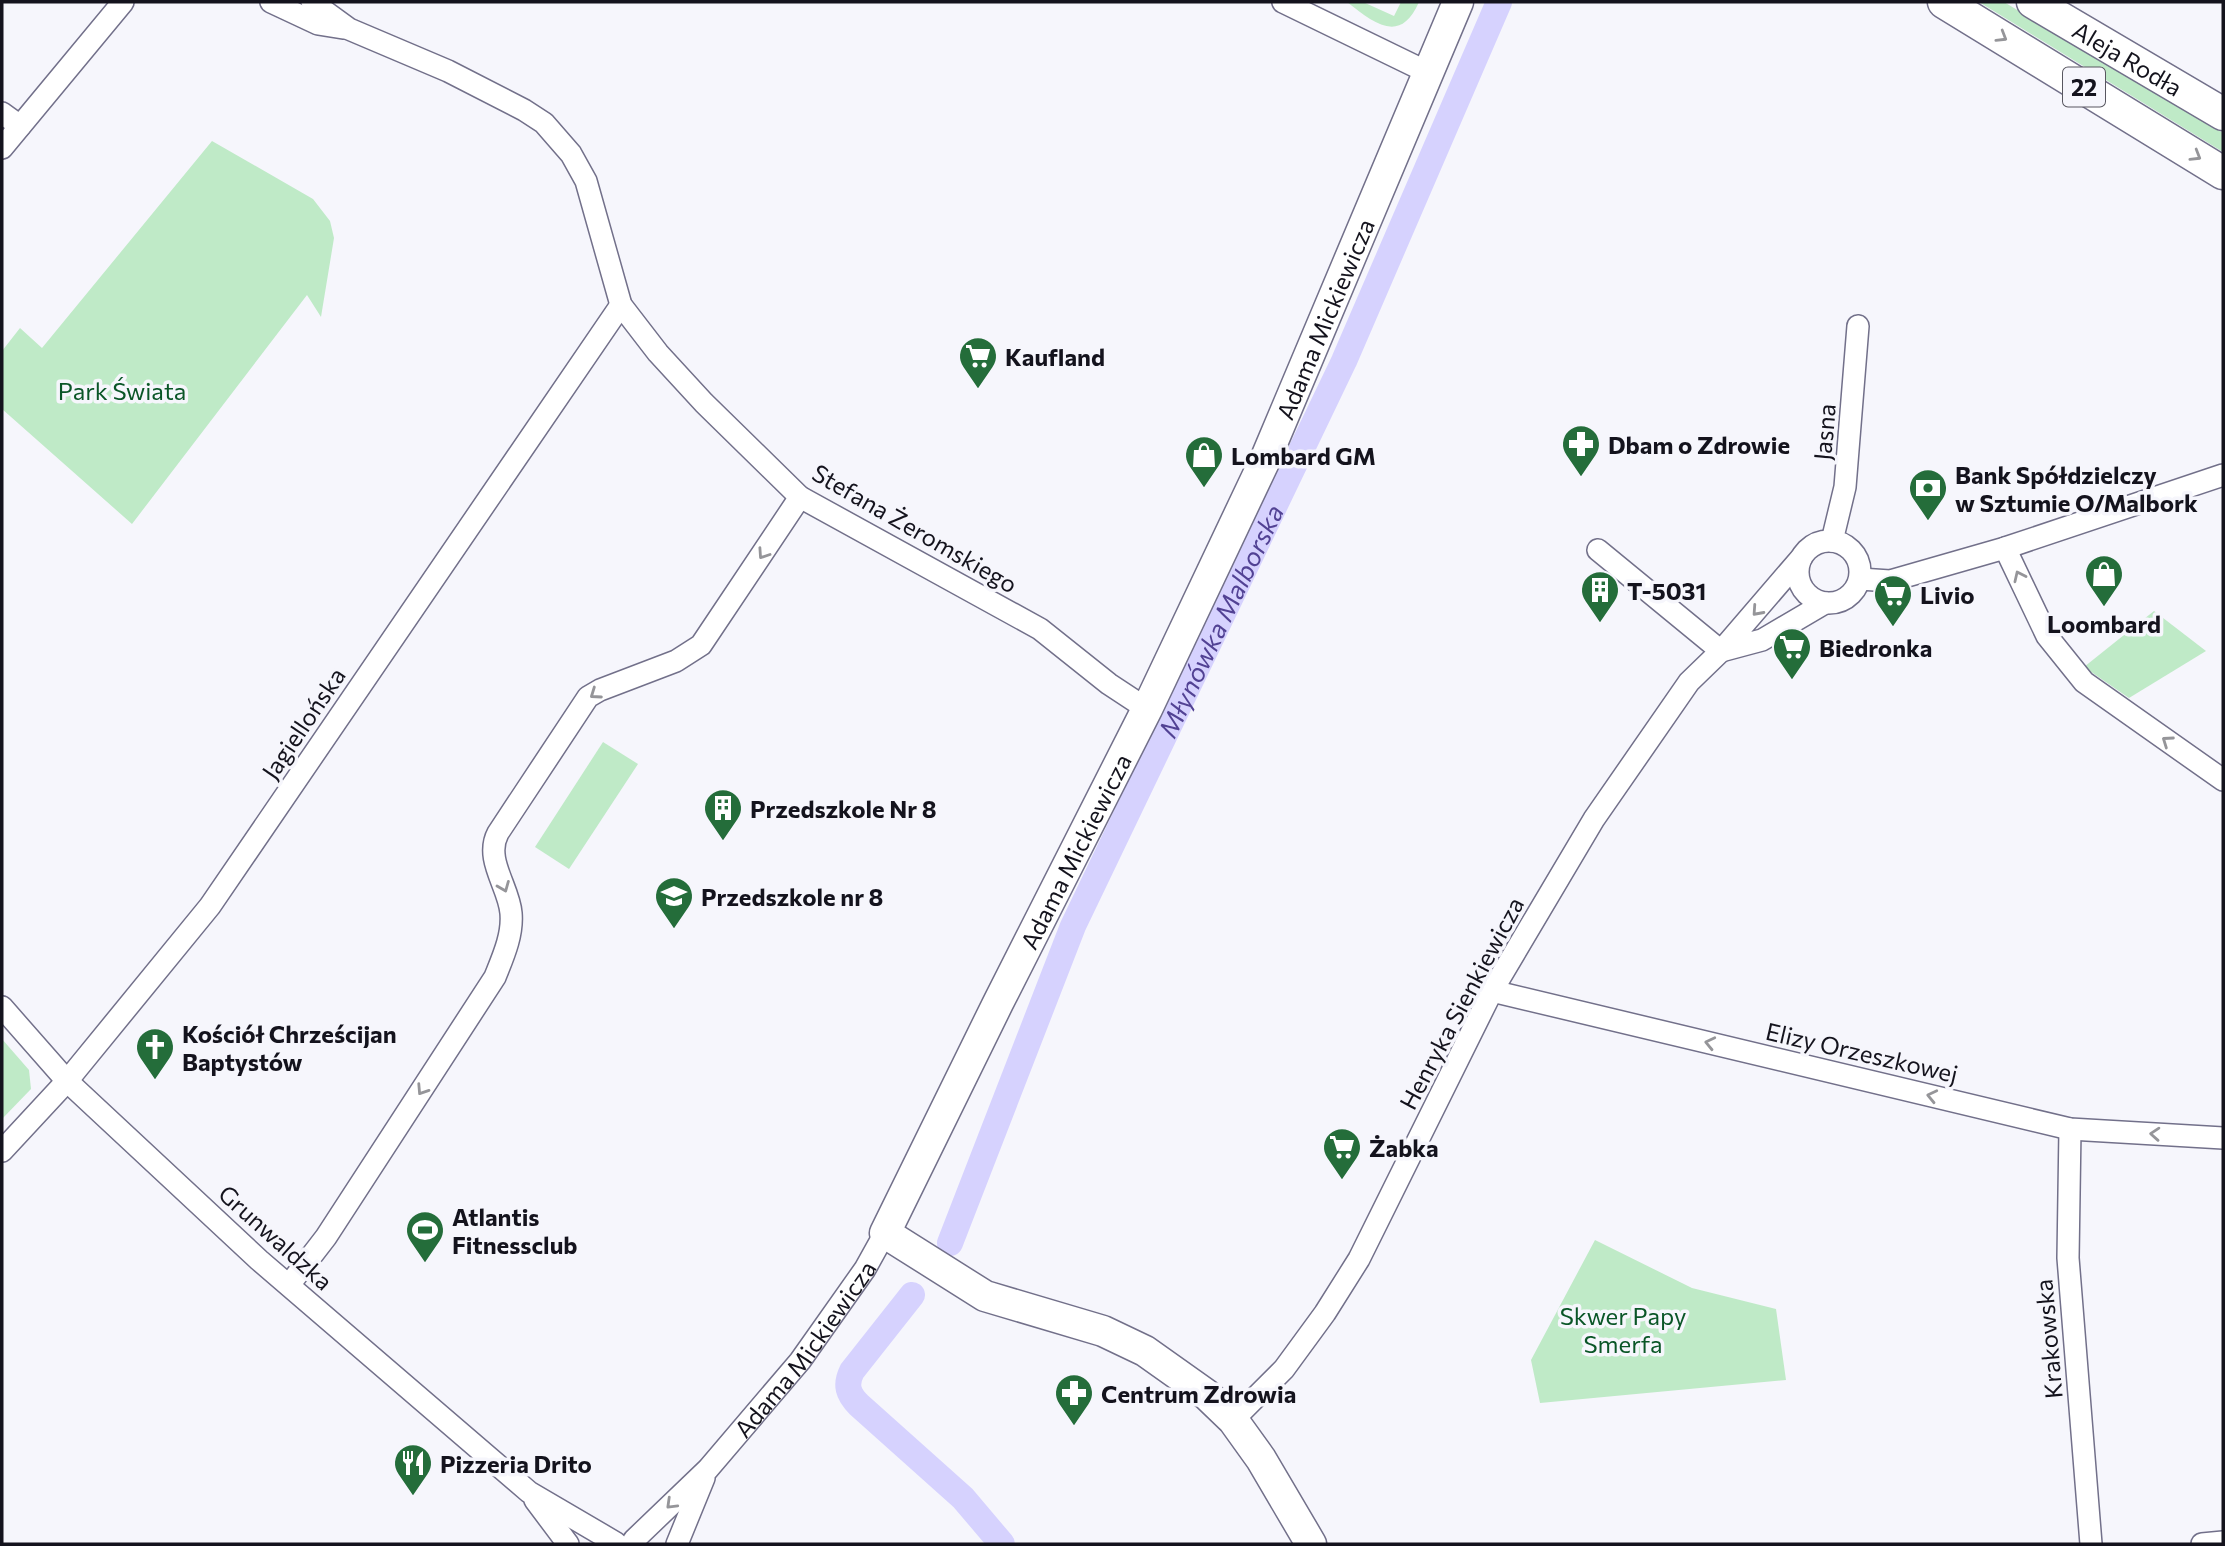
<svg xmlns="http://www.w3.org/2000/svg" width="2225" height="1546" font-family="Commissioner,sans-serif">
  <style>
    .green { fill: #bfeac7 }
    .lines { fill: none; stroke-linecap: round; stroke-linejoin: round }
    .canal { stroke: #d6d2fe; stroke-width: 26 }
    .street-casing { stroke: #72708a; stroke-width: 24 }
    .secondary-casing { stroke: #72708a; stroke-width: 33 }
    .primary-casing { stroke: #72708a; stroke-width: 35 }
    .street { stroke: #fff; stroke-width: 21 }
    .secondary { stroke: #fff; stroke-width: 30 }
    .primary { stroke: #fff; stroke-width: 32 }
    .oneway { stroke: #959599 }
    .labels { text-anchor: middle; dominant-baseline: central; stroke-width: 7; stroke-linejoin: round; paint-order: stroke }
    .shield { fill: #f6f6fc; stroke: #585760; stroke-width: 2 }
    .shield-label { font-size: 23px; font-weight: bold; fill: #14131d }
    .street-label { font-size: 24px; fill: #14131d; stroke: #f6f6fc }
    .poi-label { font-size: 24px; font-weight: bold; fill: #14131d; stroke: #f6f6fc; text-anchor: start }
    .park-label { font-size: 24px; fill: #0a5627; stroke: #f6f6fc }
    .water-label { font-size: 26px; font-style: italic; fill: #524294; stroke: #f6f6fc }
  </style>
  <rect width="100%" height="100%" fill="#f6f6fc"/>
  <g class="green">
    <path d="M1347,2H1363L1394,16L1401,2H1419C1400,45 1374,23 1347,2Z"/>
    <polygon points="1979,2 2004,2 2223,133 2223,152"/>
    <polygon points="212,141 313,199 330,221 334,238 321,317 307,295 132,524 2,409 2,351 20,328 42,348"/>
    <polygon points="2154,611 2206,651 2129,698 2084,667"/>
    <polygon points="603,742 638,764 569,869 535,847"/>
    <polygon points="2,1039 29,1070 31,1089 2,1119"/>
    <polygon points="1595,1240 1692,1288 1776,1309 1786,1380 1540,1403 1531,1360"/>
  </g>
  <g class="lines">
    <g class="canal">
      <path id="s1" d="M950,1243L1073,926L1344,361L1499,2"/>
      <path d="M912,1295L852,1371C845,1385 848,1394 859,1405L963,1498L1002,1544"/>
    </g>
    <defs>
      <g id="street">
        <polyline points="271,2 318,24 343,28"/>
        <polyline points="312,2 349,29 448,71 524,110 544,123 571,154 586,181 621,305 658,353 704,403 800,497 1040,629 1109,684 1147,709"/>
        <polyline points="1283,2 1427,72"/>
        <polyline points="2,113 20,126"/>
        <polyline points="2,148 123,2"/>
        <circle cx="1829" cy="572" r="31"/>
        <polyline points="1832,541 1845,487 1858,326"/>
        <polyline points="2005,548 2047,636 2084,682 2223,780"/>
        <polyline points="1801,558 1721,651 1762,640 1825,603"/>
        <polyline points="1860,579 1890,581 2005,548 2223,475"/>
        <polyline points="1492,991 2070,1129 2223,1138"/>
        <polyline points="2,1007 67,1081 259,1260 529,1492 616,1543"/>
        <polyline points="2070,1129 2068,1258 2091,1544"/>
        <polyline points="2,1151 67,1081 210,906 621,305"/>
        <path d="M289,1285L326,1237L495,977C503,957 513,935 511,913C509,887 484,859 498,833L588,697L600,690L676,661L701,645L800,497"/>
        <polyline points="1233,1420 1284,1369 1325,1313 1359,1259 1492,991 1594,819 1689,682 1721,651 1598,550"/>
        <polyline points="535,1500 568,1544"/>
        <path id="s2" d="M634,1540L708,1469L800,1361L865,1269L885,1233"/>
        <polyline points="677,1544 704,1478"/>
        <polyline points="2202,1544 2223,1542"/>
      </g>
      <g id="secondary">
        <path id="s3" d="M1311,1544L1261,1459L1233,1420L1207,1395L1145,1351L1103,1331L985,1296L885,1233L998,1003L1147,709L1265,460L1458,2"/>
      </g>
      <g id="primary">
        <polyline points="1944,2 2223,173"/>
        <path id="s4" d="M2033,2L2223,114"/>
      </g>
    </defs>
    <use href="#street" class="street-casing"/>
    <use href="#secondary" class="secondary-casing"/>
    <use href="#primary" class="primary-casing"/>
    <use href="#street" class="street"/>
    <use href="#secondary" class="secondary"/>
    <use href="#primary" class="primary"/>
  </g>
  <defs><path id="oneway-chevron" d="M-2-3.5L2.5 0L-2 3.5" fill="none" stroke-width="1.6" stroke-linecap="round" stroke-linejoin="round" transform="scale(1.75)"/></defs>
  <g class="oneway">
    <use href="#oneway-chevron" transform="translate(2002 37) rotate(31)"/>
    <use href="#oneway-chevron" transform="translate(2196 156) rotate(31)"/>
    <use href="#oneway-chevron" transform="translate(763 554) rotate(124)"/>
    <use href="#oneway-chevron" transform="translate(2019 576) rotate(-115)"/>
    <use href="#oneway-chevron" transform="translate(1757 611) rotate(132)"/>
    <use href="#oneway-chevron" transform="translate(595 694) rotate(145)"/>
    <use href="#oneway-chevron" transform="translate(2167 741) rotate(-145)"/>
    <use href="#oneway-chevron" transform="translate(504 887) rotate(68)"/>
    <use href="#oneway-chevron" transform="translate(1710 1043) rotate(-167)"/>
    <use href="#oneway-chevron" transform="translate(422 1090) rotate(123)"/>
    <use href="#oneway-chevron" transform="translate(1932 1096) rotate(-167)"/>
    <use href="#oneway-chevron" transform="translate(2155 1134) rotate(-176)"/>
    <use href="#oneway-chevron" transform="translate(671 1504) rotate(136)"/>
  </g>
  <defs>
    <symbol id="supermarket-pin" viewBox="-11 -11 22 30"><path d="M0 17L-7.5 6A9.5 9.5 0 1 1 7.5 6Z" fill="#246d3a" stroke="#f6f6fc"/><path d="M-6-5.5h2.5l.6 2H6L4.5 2H-2.5L-4.4-4H-6ZM-1.5 3.2a1.3 1.3 0 1 0 .1 0ZM3 3.2a1.3 1.3 0 1 0 .1 0Z" fill="#fff"/></symbol>
    <symbol id="pharmacy-pin" viewBox="-11 -11 22 30"><path d="M0 17L-7.5 6A9.5 9.5 0 1 1 7.5 6Z" fill="#246d3a" stroke="#f6f6fc"/><path d="M-2-6h4v4h4v4h-4v4h-4v-4h-4v-4h4Z" fill="#fff"/></symbol>
    <symbol id="shop-pin" viewBox="-11 -11 22 30"><path d="M0 17L-7.5 6A9.5 9.5 0 1 1 7.5 6Z" fill="#246d3a" stroke="#f6f6fc"/><path d="M-5-2.5h2.3a2.7 3.5 0 0 1 5.4 0H5L5.5 6h-11ZM-1.5-2.5h3a1.5 2.3 0 0 0-3 0Z" fill="#fff"/></symbol>
    <symbol id="bank-pin" viewBox="-11 -11 22 30"><path d="M0 17L-7.5 6A9.5 9.5 0 1 1 7.5 6Z" fill="#246d3a" stroke="#f6f6fc"/><path d="M-6-4H6V4H-6ZM0-2.3a2.3 2.3 0 1 0 0 4.6a2.3 2.3 0 1 0 0-4.6Z" fill="#fff"/></symbol>
    <symbol id="building-pin" viewBox="-11 -11 22 30"><path d="M0 17L-7.5 6A9.5 9.5 0 1 1 7.5 6Z" fill="#246d3a" stroke="#f6f6fc"/><path d="M-4-6H4V6H1V3H-1V6H-4ZM-2.5-4.3h1.7v1.8h-1.7ZM.8-4.3h1.7v1.8H.8ZM-2.5-1h1.7V.8h-1.7ZM.8-1h1.7V.8H.8Z" fill="#fff"/></symbol>
    <symbol id="school-pin" viewBox="-11 -11 22 30"><path d="M0 17L-7.5 6A9.5 9.5 0 1 1 7.5 6Z" fill="#246d3a" stroke="#f6f6fc"/><path d="M0-5L7-2L0 1L-7-2ZM-4 1L0 2.5L4 1V4Q0 6-4 4Z" fill="#fff"/></symbol>
    <symbol id="church-pin" viewBox="-11 -11 22 30"><path d="M0 17L-7.5 6A9.5 9.5 0 1 1 7.5 6Z" fill="#246d3a" stroke="#f6f6fc"/><path d="M-1.2-6h2.4v3.5h3.3v2.4h-3.3V6h-2.4V-.1h-3.3v-2.4h3.3Z" fill="#fff"/></symbol>
    <symbol id="stadium-pin" viewBox="-11 -11 22 30"><path d="M0 17L-7.5 6A9.5 9.5 0 1 1 7.5 6Z" fill="#246d3a" stroke="#f6f6fc"/><path d="M0-5a6.5 5 0 1 0 0 10a6.5 5 0 1 0 0-10ZM-3.5-1.8h7v3.6h-7Z" fill="#fff"/></symbol>
    <symbol id="restaurant-pin" viewBox="-11 -11 22 30"><path d="M0 17L-7.5 6A9.5 9.5 0 1 1 7.5 6Z" fill="#246d3a" stroke="#f6f6fc"/><path d="M-5-6h1v4h1v-4h1v4h1v-4h1v5L-1.5 .5V6h-2V.5L-5-1ZM5-6V6H3V1.5H1.5Q1.5-4 5-6Z" fill="#fff"/></symbol>
  </defs>
  <g fill-rule="evenodd">
    <use href="#supermarket-pin" x="956" y="334" width="44" height="60"/>
    <use href="#pharmacy-pin" x="1559" y="422" width="44" height="60"/>
    <use href="#shop-pin" x="1182" y="433" width="44" height="60"/>
    <use href="#bank-pin" x="1906" y="466" width="44" height="60"/>
    <use href="#shop-pin" x="2082" y="552" width="44" height="60"/>
    <use href="#building-pin" x="1578" y="568" width="44" height="60"/>
    <use href="#supermarket-pin" x="1871" y="572" width="44" height="60"/>
    <use href="#supermarket-pin" x="1770" y="625" width="44" height="60"/>
    <use href="#building-pin" x="701" y="786" width="44" height="60"/>
    <use href="#school-pin" x="652" y="874" width="44" height="60"/>
    <use href="#church-pin" x="133" y="1025" width="44" height="60"/>
    <use href="#supermarket-pin" x="1320" y="1125" width="44" height="60"/>
    <use href="#stadium-pin" x="403" y="1208" width="44" height="60"/>
    <use href="#pharmacy-pin" x="1052" y="1371" width="44" height="60"/>
    <use href="#restaurant-pin" x="391" y="1441" width="44" height="60"/>
  </g>
  <g class="labels">
    <rect class="shield" x="2063" y="67.5" width="42" height="39" rx="5"/>
    <g class="shield-label">
      <text x="2084" y="87">22</text>
    </g>
    <g class="street-label">
      <text stroke="none"><textPath href="#s4" startOffset="110">Aleja Rodła</textPath></text>
      <text stroke="none"><textPath href="#s3" startOffset="1561">Adama Mickiewicza</textPath></text>
      <text transform="translate(1824 432) rotate(-85)">Jasna</text>
      <text transform="translate(915 528) rotate(30)">Stefana Żeromskiego</text>
      <text transform="translate(303 723) rotate(-56)">Jagiellońska</text>
      <text stroke="none"><textPath href="#s3" startOffset="973">Adama Mickiewicza</textPath></text>
      <text transform="translate(1461 1003) rotate(-62)">Henryka Sienkiewicza</text>
      <text transform="translate(1862 1052) rotate(13)">Elizy Orzeszkowej</text>
      <text transform="translate(276 1237) rotate(42)">Grunwaldzka</text>
      <text transform="translate(2048 1339) rotate(-95)">Krakowska</text>
      <text stroke="none"><textPath href="#s2" startOffset="257">Adama Mickiewicza</textPath></text>
    </g>
    <g class="poi-label">
      <text x="1005" y="356">Kaufland</text>
      <text x="1608" y="444">Dbam o Zdrowie</text>
      <text x="1231" y="455">Lombard GM</text>
      <text x="1955" y="474">Bank Spółdzielczy<tspan x="1955" dy="28">w Sztumie O/Malbork</tspan></text>
      <text x="1627" y="590">T-5031</text>
      <text x="1920" y="594">Livio</text>
      <text x="2104" y="623" text-anchor="middle">Loombard</text>
      <text x="1819" y="647">Biedronka</text>
      <text x="750" y="808">Przedszkole Nr 8</text>
      <text x="701" y="896">Przedszkole nr 8</text>
      <text x="182" y="1033">Kościół Chrześcijan<tspan x="182" dy="28">Baptystów</tspan></text>
      <text x="1369" y="1147">Żabka</text>
      <text x="452" y="1216">Atlantis<tspan x="452" dy="28">Fitnessclub</tspan></text>
      <text x="1101" y="1393">Centrum Zdrowia</text>
      <text x="440" y="1463">Pizzeria Drito</text>
    </g>
    <g class="park-label">
      <text x="122" y="390">Park Świata</text>
      <text x="1623" y="1315">Skwer Papy<tspan x="1623" dy="28">Smerfa</tspan></text>
    </g>
    <g class="water-label">
      <text stroke="none"><textPath href="#s1" startOffset="679">Młynówka Malborska</textPath></text>
    </g>
  </g>
  <rect width="2225" height="1546" fill="none" stroke="#14131d" stroke-width="7"/>
</svg>
